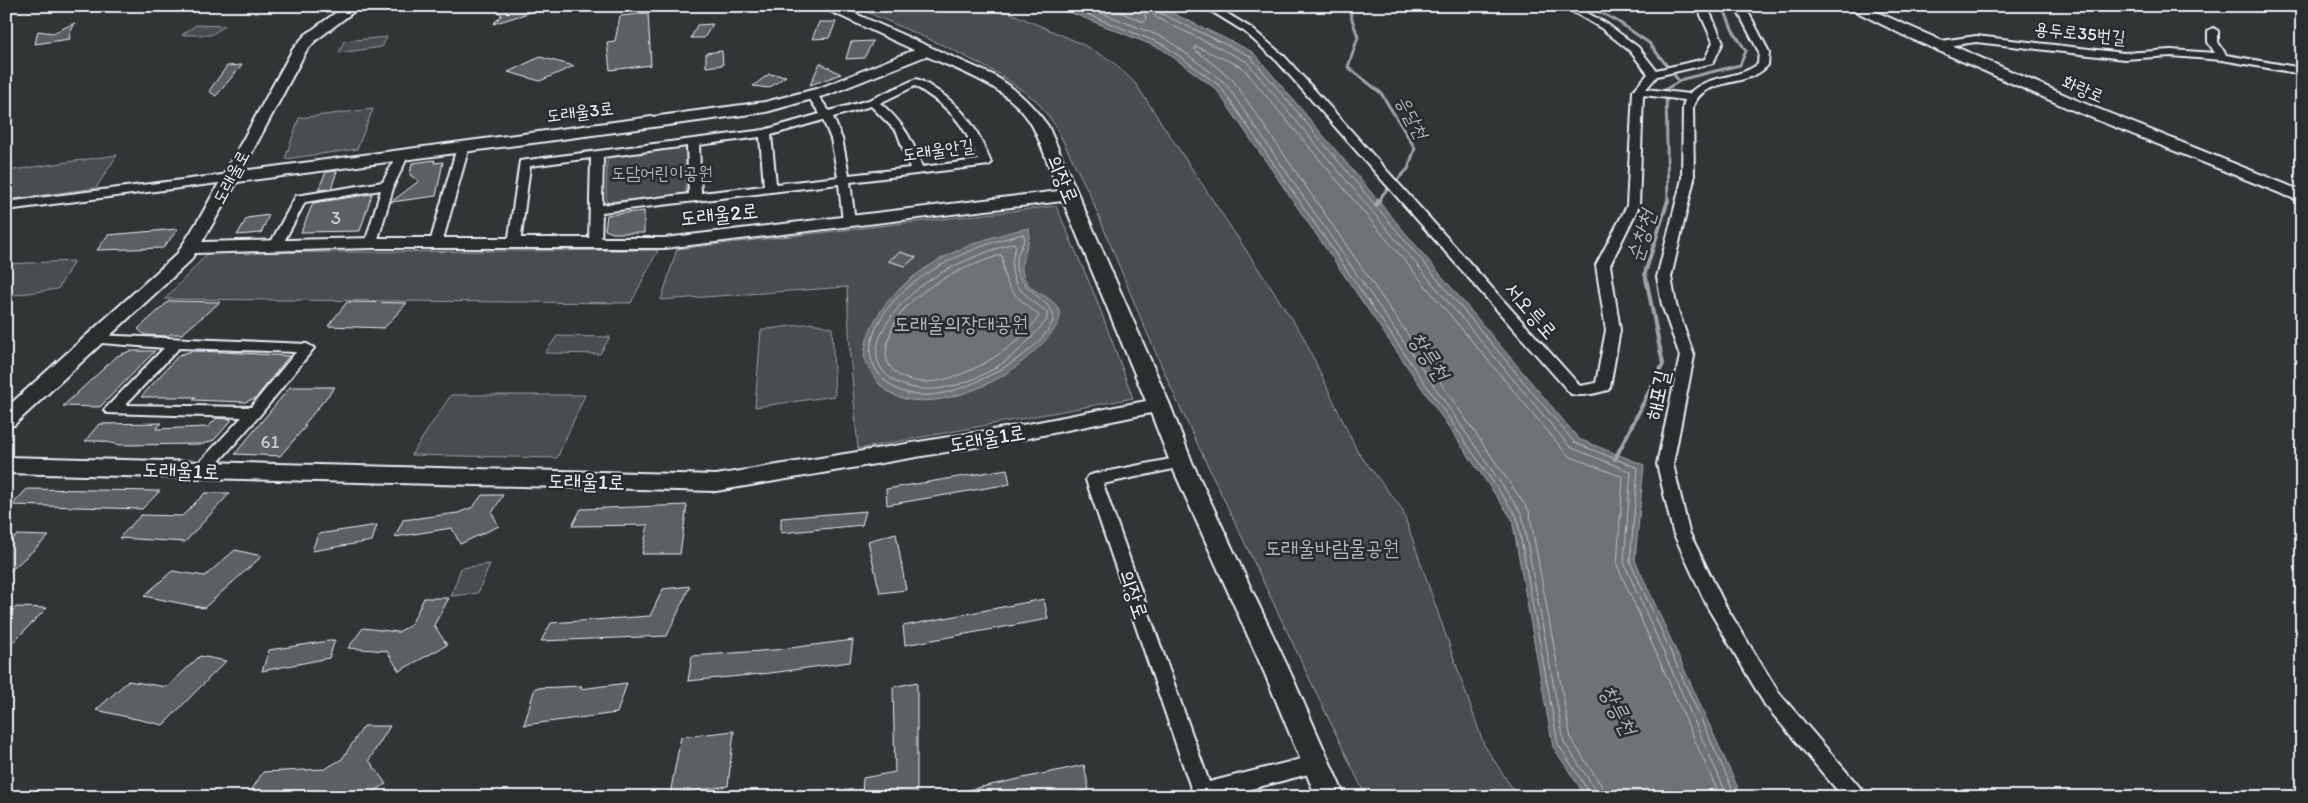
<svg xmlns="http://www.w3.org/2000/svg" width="2308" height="803" font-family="Itim,'Poor Story',sans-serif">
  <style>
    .green { fill: #494d4f; stroke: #989fa4 }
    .water { fill: #6e7376; stroke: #9fa5aa }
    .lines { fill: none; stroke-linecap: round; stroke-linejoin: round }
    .shore { stroke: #b7bfc4; stroke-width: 1 }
    .stream-far1 { stroke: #9fa5aa; stroke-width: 3 }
    .stream { stroke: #9fa5aa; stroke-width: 4 }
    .building { fill: #5c6063; stroke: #e8f1f8 }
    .street-casing { stroke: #e8f1f8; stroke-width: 4 }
    .secondary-casing { stroke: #e8f1f8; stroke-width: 4 }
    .street { fill: #2a2d2e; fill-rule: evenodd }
    .secondary { fill: #2a2d2e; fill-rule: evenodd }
    .labels { text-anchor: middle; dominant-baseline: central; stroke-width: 5; stroke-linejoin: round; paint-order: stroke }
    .far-street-label { font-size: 18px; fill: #e8f1f8; stroke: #2a2d2e }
    .far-park-label { font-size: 18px; fill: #b0b8bd; stroke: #2a2d2e }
    .far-water-label { font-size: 19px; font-style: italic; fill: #b1b8be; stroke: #2a2d2e }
    .number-label { font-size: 19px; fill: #c5cdd3 }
    .street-label { font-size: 21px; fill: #e8f1f8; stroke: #2a2d2e }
    .park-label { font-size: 21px; fill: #b0b8bd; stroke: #2a2d2e }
    .water-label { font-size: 22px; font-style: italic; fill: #b1b8be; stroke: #2a2d2e }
  </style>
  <rect width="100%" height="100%" fill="#323536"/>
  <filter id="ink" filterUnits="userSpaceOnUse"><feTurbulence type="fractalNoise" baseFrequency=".02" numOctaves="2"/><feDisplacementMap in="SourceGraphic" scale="10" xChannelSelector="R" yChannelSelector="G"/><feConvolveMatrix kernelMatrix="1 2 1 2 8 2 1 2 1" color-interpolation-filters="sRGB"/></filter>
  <g filter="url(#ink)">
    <g class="green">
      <polygon points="853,6 994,6 1082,44 1112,61 1135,83 1303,336 1357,451 1402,509 1484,745 1518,797 1366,797 1176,399 1141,319 1090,195 1055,125 1037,101 999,74 947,47"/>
      <polygon points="196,25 197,25 225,26 211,35 182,35"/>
      <polygon points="387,37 382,47 339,53 344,41"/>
      <polygon points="373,109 357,149 285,159 299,118"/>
      <polygon points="686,146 686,194 606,202 607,157"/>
      <polygon points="117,155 96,188 6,200 6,171"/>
      <polygon points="1056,206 1096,298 1133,398 858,449 850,353 847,287 661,300 677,249"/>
      <polygon points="658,250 631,303 165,299 208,253"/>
      <polygon points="74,261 58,289 6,296 6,264"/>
      <polygon points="813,323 832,328 835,396 755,407 761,330"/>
      <polygon points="557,336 610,337 600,354 545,353"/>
      <polygon points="451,395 585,395 557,458 411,455"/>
      <polygon points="490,564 478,593 451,596 461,568"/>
    </g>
    <g class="water">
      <polygon points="1054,6 1158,6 1253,52 1579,439 1644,465 1635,560 1742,797 1586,797 1553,747 1512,519 1216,89 1162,49"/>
      <path d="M1029,228C1032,247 1014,263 1026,281C1034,295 1058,297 1060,315C1061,328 1033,353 1023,361C991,390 903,425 874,377C872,372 866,366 865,361C863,349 868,334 873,324C901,269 971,239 1029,228Z"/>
    </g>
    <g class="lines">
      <g class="shore">
        <polyline points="1067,6 1164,45 1220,86 1517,517 1558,744 1589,792 1590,797"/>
        <polyline points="1084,6 1167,39 1225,83 1522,514 1564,742 1595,789 1596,797"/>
        <polyline points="1105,6 1144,22 1146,19 1143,6"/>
        <polyline points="1151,6 1152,13 1157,18 1246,61 1570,447 1631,472 1624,563 1728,797"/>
        <polyline points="1157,6 1160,13 1250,56 1575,443 1638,468 1630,561 1736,797"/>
        <path d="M1023,234L1025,238C1022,246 1017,254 1016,263C1014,290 1062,303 1052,323C1041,346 1013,363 992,374C959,392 909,410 881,376C873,367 869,357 871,345C881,284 970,246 1023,234Z"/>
        <path d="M1013,243L1016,246C1004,283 1020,291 1047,312V320C1038,330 1029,341 1018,351C990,376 941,399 903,385C891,381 880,371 877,359C875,346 881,333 887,323C915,278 965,259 1013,243Z"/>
        <path d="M1000,255L1003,257C1001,289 1018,297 1039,316C1019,350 934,403 896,373C887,366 885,356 887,346C895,294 957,270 1000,255Z"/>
        <polyline points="1604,797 1601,785 1571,739 1529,511 1232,79 1195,50 1195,46 1242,67 1565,452 1571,457 1623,477 1617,565 1720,797"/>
      </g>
      <g class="stream-far1">
        <polyline points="1352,6 1349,10 1358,37 1348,67 1381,93 1415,148 1408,169 1383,194 1379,202"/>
        <polyline points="1588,6 1617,21 1649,43 1679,81"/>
        <polyline points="1668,202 1666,89 1683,79 1740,65 1746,51 1732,29 1723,6"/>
      </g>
      <g class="stream">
        <polyline points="1376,206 1379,200"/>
        <polyline points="1615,459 1663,364 1645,273 1668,200"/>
      </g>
    </g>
    <g class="building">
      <polygon points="540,6 541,9 493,24 502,15 490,7"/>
      <polygon points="648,13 651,65 610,70 607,42 615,41 620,16"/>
      <polygon points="819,22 836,22 829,38 812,39"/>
      <polygon points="75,23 69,35 70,39 35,44 38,31 53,33"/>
      <polygon points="713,24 704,38 691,38 697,25"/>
      <polygon points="873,41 864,58 846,59 851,42"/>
      <polygon points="722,51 723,65 706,67 706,53"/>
      <polygon points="540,57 574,66 540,81 508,72"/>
      <polygon points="820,63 841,74 810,85"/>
      <polygon points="242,65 216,96 209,91 227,66"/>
      <polygon points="769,74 786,76 769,88 753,86"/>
      <polygon points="435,160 434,163 443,162 436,196 391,202 419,181 410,175 412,163"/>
      <polygon points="337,171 331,189 318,190 326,172"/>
      <polygon points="372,194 360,231 301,232 313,203"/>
      <polygon points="644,211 644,233 613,233 605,230 607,215"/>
      <polygon points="269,215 261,233 237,235 247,218"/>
      <polygon points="178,229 163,248 97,250 108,235"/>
      <polygon points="900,252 916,257 905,266 888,261"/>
      <polygon points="169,301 220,302 182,334 170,334 168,336 145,335 138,329"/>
      <polygon points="347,302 407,303 384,328 328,326"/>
      <polygon points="130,351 155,351 100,407 63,406 117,356"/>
      <polygon points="192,351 225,352 289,356 256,398 245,402 193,400 196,397 141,397 179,355"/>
      <polygon points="290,387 335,387 303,426 306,426 280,456 235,454"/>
      <polygon points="217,418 231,419 231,421 214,440 203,444 119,445 102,441 85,441 99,424 162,423 156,429 208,427"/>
      <polygon points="1007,469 1010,484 887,505 886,489"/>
      <polygon points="27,489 160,491 142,509 12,505"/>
      <polygon points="205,493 230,493 185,542 119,538 141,515 182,516"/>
      <polygon points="482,495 503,495 492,513 499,526 460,544 452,528 395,537 403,520 458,513 473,507"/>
      <polygon points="687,505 680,554 642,554 648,525 572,526 581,509"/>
      <polygon points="866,511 862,525 781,533 781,518"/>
      <polygon points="377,525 372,541 312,551 318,534"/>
      <polygon points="896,533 906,590 880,593 868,541"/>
      <polygon points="17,535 49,536 6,575 6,546"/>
      <polygon points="235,550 262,556 204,608 144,596 172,571 205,576"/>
      <polygon points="690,586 667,636 541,641 551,623 650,616 663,589"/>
      <polygon points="424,598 449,598 434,625 447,645 399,671 387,651 348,648 363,628 398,632 411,625"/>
      <polygon points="1044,599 1048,619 905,645 903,626"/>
      <polygon points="16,607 47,608 6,649 6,617"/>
      <polygon points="335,640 329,658 262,671 269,650"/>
      <polygon points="853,640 850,662 771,673 688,681 692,656 774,650"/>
      <polygon points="200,656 226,661 163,725 96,710 128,681 167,687"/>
      <polygon points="917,682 917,797 862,797 863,778 895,772 893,687"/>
      <polygon points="627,683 617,713 524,725 535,688 582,686 580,689"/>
      <polygon points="364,726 390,726 369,760 386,784 365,797 314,797 312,795 247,797 263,772 325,769 342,759"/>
      <polygon points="734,731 728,786 670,794 681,737"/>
      <polygon points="1084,765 1089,790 1054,797 958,797 958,792"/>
    </g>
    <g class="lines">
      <defs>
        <g id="street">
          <path d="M1203,6H1215L1251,28L1285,57L1580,386L1596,383L1606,330L1596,265L1627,206L1633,91L1648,74L1630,51L1601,28L1563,6H1575L1607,24L1638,47L1656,70L1705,59L1713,42L1697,6H1707L1723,42L1713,63L1657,76L1646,89L1689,94C1706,74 1738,80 1758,64L1759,52L1735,6H1745L1769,52L1768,65C1748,89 1704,75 1693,107L1694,179L1671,277L1676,305L1694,356L1673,464L1689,532L1725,605L1779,693L1863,791L1866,797H1843L1765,705L1708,608L1673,532L1657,464L1680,356L1662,305L1657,277L1682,179L1683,107L1685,100L1643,95L1639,206L1610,265L1620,330L1610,387L1608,390C1597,393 1582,397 1571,394L1277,61L1245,32Z"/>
          <polygon points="2213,28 2218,31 2218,42 2226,55 2302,68 2302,74 2222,60 2171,56 2124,59 1976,42 1934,48 1929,45 1934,42 1976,36 2124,53 2171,50 2215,53 2208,42 2208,31"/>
          <path d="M916,79C923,81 930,86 936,90C965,109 979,131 991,163L989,165L850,182L855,222L849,226L843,222L839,184L602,212L601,243L595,247L589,243L591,158L530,166L520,244L514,248L508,244L520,161L764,130L820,114L807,95L808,93H816L829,111L869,100ZM915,86C950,108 964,122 978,160L922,167C913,140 902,121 880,103ZM871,106L897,132L910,168L849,175L842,139L833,117ZM823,120L831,139L838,177L776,184L771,135ZM760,137L764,186L701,193L699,145ZM687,146L689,194L602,205L603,157Z"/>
          <polygon points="463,144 469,147 442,243 436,247 431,246 430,243 457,147"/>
          <polygon points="403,151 409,154 394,185 376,246 371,247 365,243 381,190 305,202 281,247 271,247 270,244 296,196 383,182 397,154"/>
          <polygon points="230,174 234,175 236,178 234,181 6,210 6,202"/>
          <path d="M94,335L307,344L314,348L260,415L207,475H195L193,471L195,467L242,417L107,413L104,410L107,407L164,348L89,342L87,339ZM179,348L296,352L251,407L125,405Z"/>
          <polygon points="1181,457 1187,458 1189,462 1187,466 1103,484 1209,782 1317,755 1324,758 1327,764 1324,770 1220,797 1194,797 1086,480 1088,476 1094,474"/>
        </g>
        <g id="secondary">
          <path d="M345,6H361L315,41L306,51L242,171L765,102L820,88L914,50L819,6H838L993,75C1015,88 1033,105 1048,126L1170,405L1192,462L1291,674L1345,797H1316L1265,674L1170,462L1151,413L1028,438L716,491L6,473V457L716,475L1028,424L1146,401L1063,201L665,248H371L195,253L190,261L14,425L6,427V408L177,254L202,214L293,49L305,35ZM926,56C963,72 1012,88 1033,127C1043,147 1050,170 1059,191L665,238H371L202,242L237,182L766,112L830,94Z"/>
          <polygon points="1845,6 1863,6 2081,102 2302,191 2302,202 2070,109 1903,35"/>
        </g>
      </defs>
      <use href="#street" class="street-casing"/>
      <use href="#secondary" class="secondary-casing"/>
      <use href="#street" class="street"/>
      <use href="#secondary" class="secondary"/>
    </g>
  </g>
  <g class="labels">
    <g class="far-street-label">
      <text transform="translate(2080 33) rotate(6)">용두로35번길</text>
      <text transform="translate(2083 89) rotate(23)">화랑로</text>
      <text transform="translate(580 112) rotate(-7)">도래울3로</text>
      <text transform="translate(938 150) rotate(-8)">도래울안길</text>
      <text transform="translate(231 177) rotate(-62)">도래울로</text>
    </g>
    <g class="far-park-label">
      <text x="662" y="173">도담어린이공원</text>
    </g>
    <g class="far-water-label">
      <text transform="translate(1412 117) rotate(62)">응달천</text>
    </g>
    <g class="number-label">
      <text x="336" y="217">3</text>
      <text x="270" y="441">61</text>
    </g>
    <g class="street-label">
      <text transform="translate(1063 179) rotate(67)">의장로</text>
      <text transform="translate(719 214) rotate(-6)">도래울2로</text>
      <text transform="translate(1531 310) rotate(49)">서오릉로</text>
      <text transform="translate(1657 395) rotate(-78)">해포길</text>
      <text transform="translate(987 438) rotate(-10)">도래울1로</text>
      <text transform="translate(181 470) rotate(2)">도래울1로</text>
      <text transform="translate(586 481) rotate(1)">도래울1로</text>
      <text transform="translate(1134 594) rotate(71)">의장로</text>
    </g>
    <g class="park-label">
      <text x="961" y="323">도래울의장대공원</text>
      <text x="1332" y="547">도래울바람물공원</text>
    </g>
    <g class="water-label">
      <text transform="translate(1641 236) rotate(-73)">순창천</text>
      <text transform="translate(1429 356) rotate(56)">창릉천</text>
      <text transform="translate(1618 710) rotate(62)">창릉천</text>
    </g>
  </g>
  <rect width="2308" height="803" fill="none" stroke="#2a2d2e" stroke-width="25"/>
  <rect x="12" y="12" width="2283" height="778" fill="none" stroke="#e8f1f8" stroke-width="2" filter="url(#ink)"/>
</svg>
